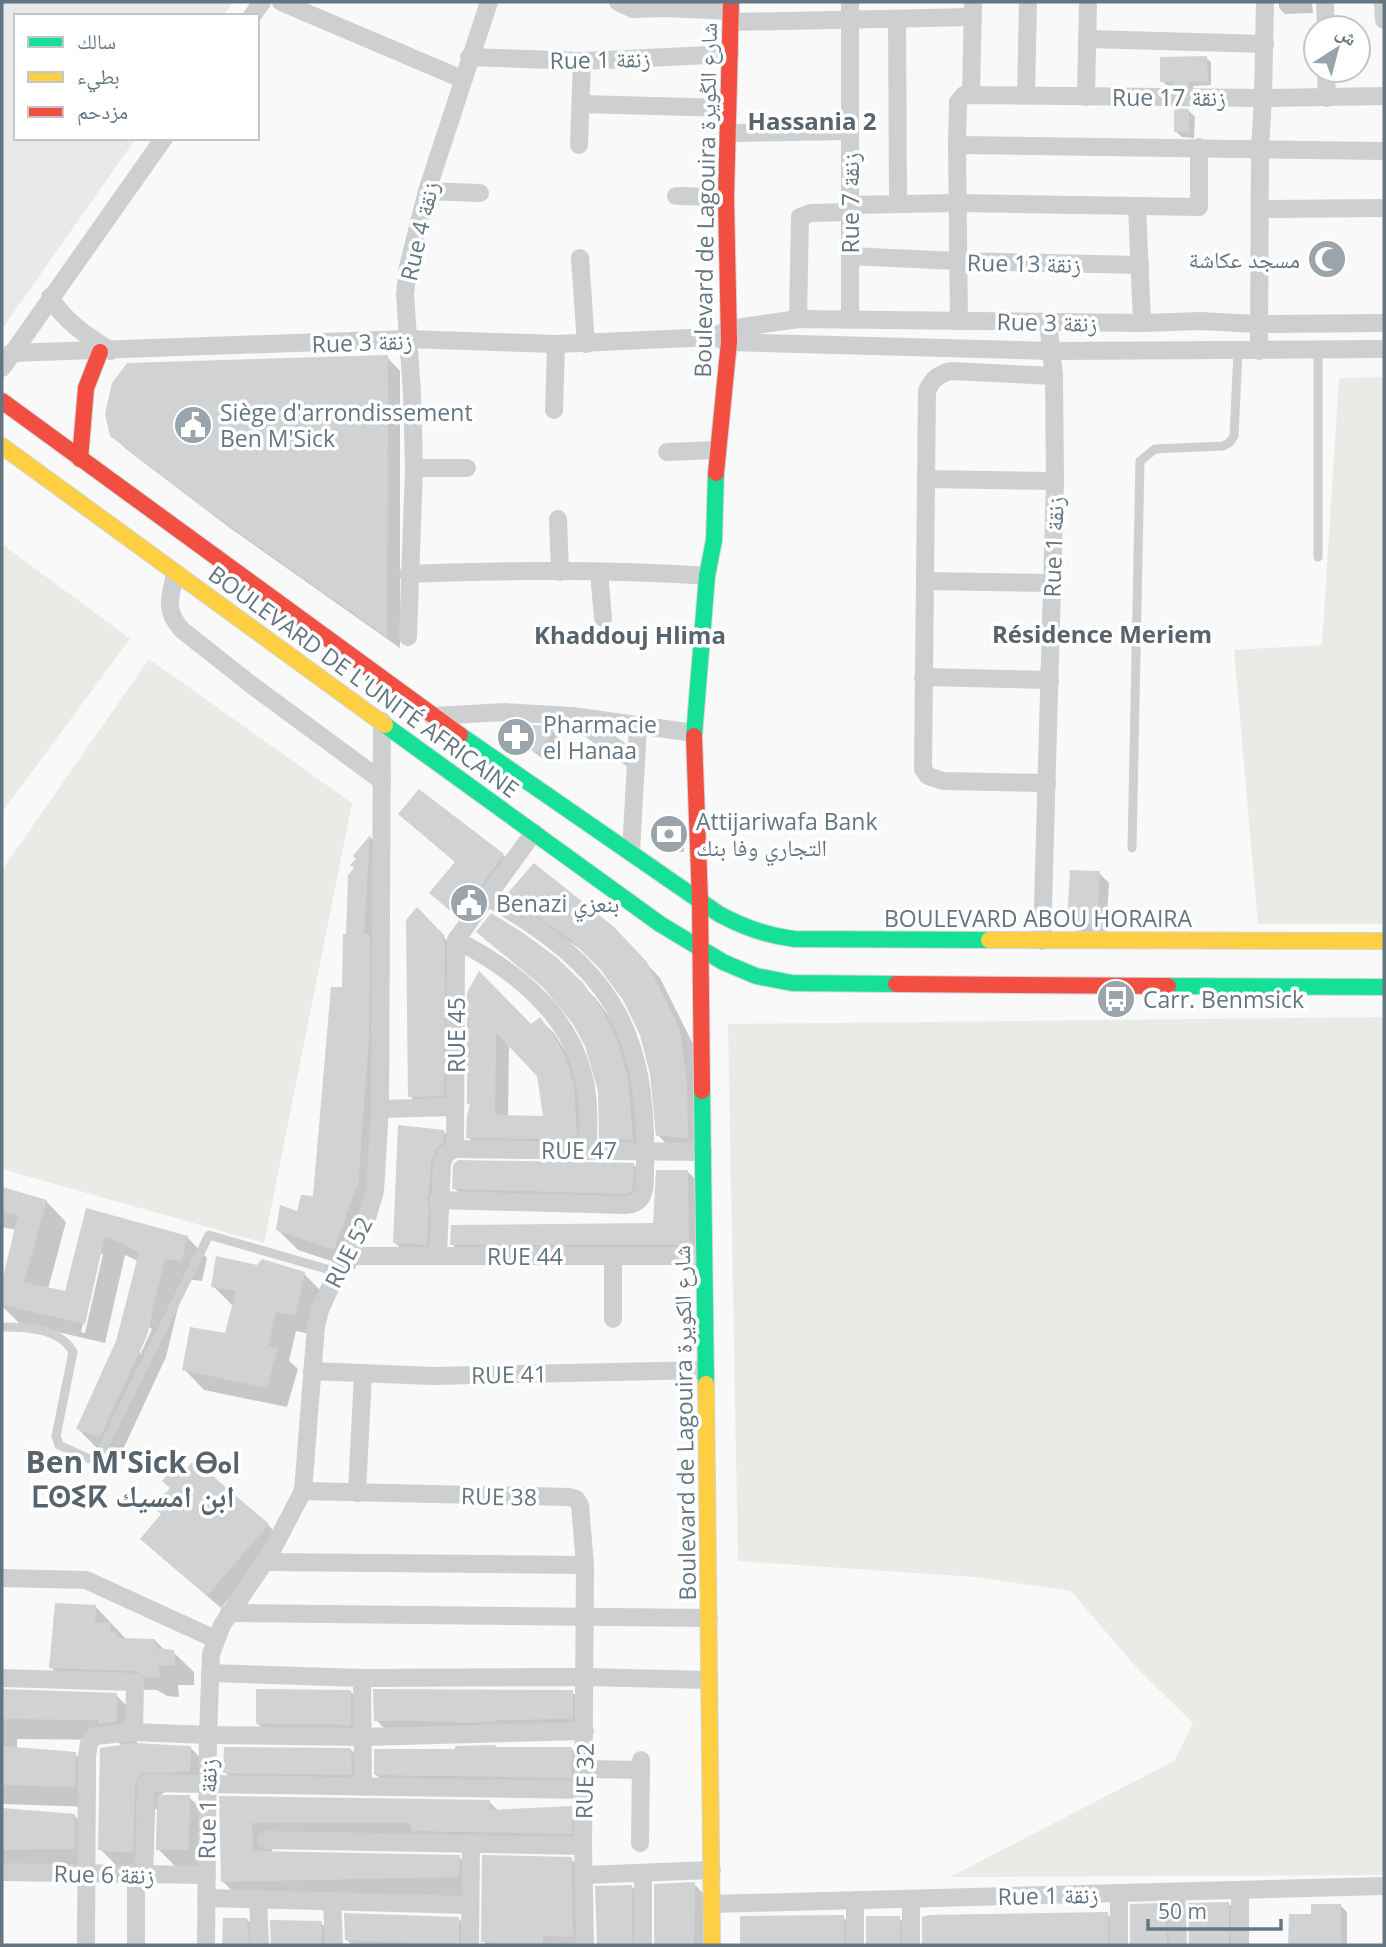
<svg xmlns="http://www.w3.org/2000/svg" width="1386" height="1947" font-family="'Open Sans','Noto Naskh Arabic','Noto Sans Tifinagh',sans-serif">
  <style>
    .built { fill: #e8e9e9 }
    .green { fill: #e8ebe6 }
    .shadow { fill: #0003; fill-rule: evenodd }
    .building { fill: #d0d2d3; fill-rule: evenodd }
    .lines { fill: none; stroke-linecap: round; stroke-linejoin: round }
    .fast-casing { stroke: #d5d6d7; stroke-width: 18 }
    .slow-casing { stroke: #d5d6d7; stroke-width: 18 }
    .jam-casing { stroke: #d5d6d7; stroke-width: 18 }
    .lane { stroke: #cecfd0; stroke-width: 9 }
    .street { stroke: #cecfd0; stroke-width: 18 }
    .fast { stroke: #16e098; stroke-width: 16 }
    .slow { stroke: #ffcf43; stroke-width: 16 }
    .jam { stroke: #f24e42; stroke-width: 16 }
    .labels { text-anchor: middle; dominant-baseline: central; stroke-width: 7; stroke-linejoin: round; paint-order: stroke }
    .street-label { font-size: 23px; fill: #657683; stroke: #fff }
    .poi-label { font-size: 23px; fill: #657683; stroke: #fff; text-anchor: start }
    .neighbourhood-label { font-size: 24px; font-weight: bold; fill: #57646e; stroke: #fff }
    .district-label { font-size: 30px; font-weight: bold; fill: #57646e; stroke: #fff }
  </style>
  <rect width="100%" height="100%" fill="#f9f9f9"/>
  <polygon class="built" points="2,2 233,2 223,16 16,16 16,138 136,138 2,329"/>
  <g class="green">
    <polygon points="1384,377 1384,924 1258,924 1234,650 1322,645 1339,378"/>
    <polygon points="2,544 130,639 2,812"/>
    <polygon points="149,659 352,803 264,1243 2,1169 2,870"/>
    <polygon points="1384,1017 1384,1875 950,1877 1174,1761 1193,1723 1138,1669 1071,1591 975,1577 738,1561 728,1024"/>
  </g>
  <g class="shadow">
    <polygon points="1279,2 1312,2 1313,13 1285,14 1279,8"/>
    <polygon points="1206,58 1211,62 1211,85 1193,86 1193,89 1180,89 1177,86 1166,85 1162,81"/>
    <polygon points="1188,110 1195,117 1194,138 1182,137 1175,131"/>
    <polygon points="387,357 400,371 400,648 230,528 126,449 112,435"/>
    <polygon points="553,731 559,738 543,759 510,733"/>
    <polygon points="678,823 684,830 684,852 671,851 660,838"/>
    <polygon points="370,837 389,857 376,1208 355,1269 298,1250 278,1230 314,1198 344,989 348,935 358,859 356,856"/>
    <polygon points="503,855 516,869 470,928 431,893"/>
    <polygon points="1099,873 1109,883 1106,934 1079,933 1069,923"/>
    <polygon points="509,895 627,943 660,978 693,1044 701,1151 671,1149 658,1135 652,1074 641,1034 625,999 603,969 586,953 522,909"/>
    <polygon points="417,910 457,951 457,1109 423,1110 410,1096"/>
    <polygon points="478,932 555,958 596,999 616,1026 631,1057 646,1153 615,1152 601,1139 598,1080 588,1047 576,1024 550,993"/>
    <path d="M469,993L531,1026L540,1020L554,1033L578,1071L590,1152L482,1151L468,1137L471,1106L468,1103ZM509,1044L538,1075L545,1118L508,1117Z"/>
    <polygon points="443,1131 457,1145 450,1161 440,1257 409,1256 395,1243"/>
    <polygon points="633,1164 646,1178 644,1204 468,1202 454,1188"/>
    <polygon points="688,1172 701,1185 702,1257 465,1257 452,1244 655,1225"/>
    <path d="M2,1189L46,1201L66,1222L48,1289L66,1294L87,1210L187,1237L207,1258L202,1281L185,1279L166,1357L120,1456L98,1449L78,1429L118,1342L138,1261L125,1255L105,1343L19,1323L2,1306V1288L16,1230L2,1227ZM100,1254H103L85,1333L81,1332ZM149,1327L152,1329L140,1355V1347Z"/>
    <polygon points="258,1267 304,1274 324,1294 315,1335 296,1331 289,1361 298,1369 287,1407 204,1390 184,1369 226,1335 234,1307 213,1286"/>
    <polygon points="268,1525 281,1538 221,1608 156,1552"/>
    <polygon points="96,1607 127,1640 155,1640 165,1651 173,1652 194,1672 194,1685 178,1685 179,1697 167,1696 157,1690 71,1688 51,1667"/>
    <polygon points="2,1691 116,1695 136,1715 137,1745 190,1747 210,1768 209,1792 167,1791 159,1796 189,1797 209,1817 209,1869 178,1869 158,1849 159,1809 155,1809 153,1872 120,1869 100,1849 123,1747 116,1740 17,1739 17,1749 75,1754 96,1774 95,1807 2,1804"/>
    <polygon points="350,1691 360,1701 360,1735 268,1734 258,1724"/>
    <polygon points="572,1692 582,1702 582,1728 386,1730 376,1720"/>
    <polygon points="572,1749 585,1762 585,1791 390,1788 376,1775 457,1750"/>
    <polygon points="351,1750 371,1770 371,1794 245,1792 225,1772"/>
    <polygon points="221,1797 489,1802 499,1811 570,1808 590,1828 591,1854 272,1843 272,1853 459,1857 479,1877 479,1897 243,1901 222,1881"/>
    <polygon points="2,1810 75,1816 95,1837 95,1869 2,1869"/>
    <polygon points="571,1859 591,1879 593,1945 487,1945 483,1941"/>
    <polygon points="694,1884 714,1904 714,1945 656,1945 656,1885"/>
    <polygon points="631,1886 651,1907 651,1945 598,1945 597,1888"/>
    <polygon points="1228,1903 1246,1922 1246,1945 1191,1945 1190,1904"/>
    <polygon points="1164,1905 1183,1924 1184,1945 1132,1945 1132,1906"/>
    <polygon points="1340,1905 1347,1912 1347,1945 1290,1945 1290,1916 1313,1916"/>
    <polygon points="1107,1914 1126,1933 1126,1945 923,1945 924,1918"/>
    <polygon points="843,1917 862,1936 862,1945 742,1945 742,1918"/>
    <polygon points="458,1918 478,1939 478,1945 352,1945 347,1940"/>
    <polygon points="868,1918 899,1918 918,1937 918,1945 868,1945"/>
    <polygon points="224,1919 247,1919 267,1940 267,1945 224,1945"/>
    <polygon points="321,1923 340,1942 340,1945 273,1945"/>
  </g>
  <g class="building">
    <polygon points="1207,56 1208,82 1189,82 1189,86 1174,86 1175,82 1160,82 1160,57"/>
    <polygon points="1174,108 1189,109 1189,132 1174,132"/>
    <polygon points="388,355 387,637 214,515 110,436 105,414 112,383 127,363"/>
    <polygon points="514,724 548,726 554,730 536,754 507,733"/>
    <polygon points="419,789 504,854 460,915 455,915 429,893 455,862 398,814"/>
    <polygon points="658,821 679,822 678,846 663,845 663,839 658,839"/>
    <polygon points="370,835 364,934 370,935 369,1036 358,1189 356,1188 334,1250 276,1230 280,1205 297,1211 301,1195 313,1196 331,987 342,987 343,934 346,934 348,875 354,868 350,865 356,859 353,856"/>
    <polygon points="534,863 614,927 647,962 680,1029 687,1086 688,1138 656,1136 650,1074 640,1035 623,1000 600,969 570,939 506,895"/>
    <polygon points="1070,870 1100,871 1097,925 1067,923"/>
    <polygon points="417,907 445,936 443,939 445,949 444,1096 408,1097 406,920"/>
    <polygon points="491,913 522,932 556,957 583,983 603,1011 618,1042 628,1078 633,1140 599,1139 598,1091 585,1046 573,1024 542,986 476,932"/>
    <path d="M479,971L531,1024L540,1017L554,1036L565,1056L574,1086L577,1139L466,1138L467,1115L470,1104H467V993ZM496,1033L537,1076L543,1116L495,1115Z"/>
    <polygon points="398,1125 444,1130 444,1142 437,1147 431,1162 429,1193 427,1199 429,1206 427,1245 393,1243"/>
    <polygon points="458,1160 634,1163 633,1185 631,1192 625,1194 452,1189 453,1165"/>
    <polygon points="656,1170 688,1170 689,1245 450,1245 451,1225 653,1223"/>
    <polygon points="2,1187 47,1200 24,1282 65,1291 86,1208 188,1236 182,1261 165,1259 147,1336 100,1437 76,1429 116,1341 139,1252 105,1236 85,1324 2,1305 2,1281 18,1215 2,1212"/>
    <polygon points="216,1256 257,1265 262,1259 305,1272 295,1316 276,1312 268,1346 278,1348 267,1388 182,1370 190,1327 225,1333 236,1291 211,1287"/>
    <polygon points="194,1460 269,1524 207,1596 140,1539 161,1514 153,1507 170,1488 162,1481 175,1466 183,1473"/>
    <polygon points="55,1603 96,1605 95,1623 111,1622 110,1632 116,1631 117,1638 155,1639 156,1648 174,1650 175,1665 158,1666 160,1677 145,1677 135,1671 49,1668"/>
    <polygon points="2,1689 117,1693 117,1722 98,1724 98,1720 2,1719"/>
    <polygon points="256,1689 351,1690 351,1725 256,1724"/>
    <polygon points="373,1689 573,1690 573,1719 495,1720 495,1722 455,1723 455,1721 374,1721"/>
    <polygon points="134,1743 191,1746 190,1772 140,1773 135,1783 133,1853 98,1850 100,1748"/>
    <polygon points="496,1745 496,1747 572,1747 572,1778 374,1775 374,1749 455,1749 455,1746"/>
    <polygon points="2,1746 76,1752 75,1787 2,1785"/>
    <polygon points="224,1747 351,1748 352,1775 223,1773"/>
    <polygon points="157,1795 190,1795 189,1850 156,1850"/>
    <polygon points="219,1796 490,1800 490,1810 572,1806 572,1834 411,1831 411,1823 252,1823 253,1851 460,1855 459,1877 221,1882"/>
    <polygon points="2,1808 75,1814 75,1849 2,1850"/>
    <polygon points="482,1855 572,1857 573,1937 543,1936 543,1943 481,1942"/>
    <polygon points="695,1882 694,1945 654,1945 654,1884"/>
    <polygon points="632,1885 632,1945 597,1945 595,1886"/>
    <polygon points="1229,1902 1229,1945 1189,1945 1188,1903"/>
    <polygon points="1165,1903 1167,1945 1130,1945 1130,1904"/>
    <polygon points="1311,1904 1341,1904 1341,1945 1288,1945 1289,1914 1311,1914"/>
    <polygon points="1108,1912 1108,1945 922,1945 922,1917 929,1915"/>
    <polygon points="344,1913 459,1917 459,1942 458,1944 345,1940"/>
    <polygon points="844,1915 844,1945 740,1945 740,1916"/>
    <rect x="866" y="1916" width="34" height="29"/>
    <polygon points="223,1918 247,1918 249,1945 222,1945"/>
    <polygon points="270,1920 322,1921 321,1945 271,1945"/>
  </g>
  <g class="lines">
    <defs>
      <g id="fast">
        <polyline points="385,725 660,924 723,962 756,976 792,983 896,984"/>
        <path d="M460,735L719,914C743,927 767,936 795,939L989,940"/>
        <polyline points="694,736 707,576 714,540 716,473"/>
        <polyline points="1168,986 1384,987"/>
        <polyline points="702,1091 706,1384"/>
      </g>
      <g id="slow">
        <polyline points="2,446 385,725"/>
        <polyline points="989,940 1384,941"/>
        <polyline points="706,1384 712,1945"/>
      </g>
      <g id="jam">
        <polyline points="2,401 460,735"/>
        <polyline points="80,459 86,388 100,352"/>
        <polyline points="716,473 729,342 726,197 731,2"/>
        <polyline points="694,736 700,901 702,1091"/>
        <polyline points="896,984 1168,986"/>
      </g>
    </defs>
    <use href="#fast" class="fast-casing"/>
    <use href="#slow" class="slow-casing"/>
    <use href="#jam" class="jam-casing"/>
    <g class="lane">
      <polyline points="1318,557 1318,351"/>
      <polyline points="1132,848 1140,461 1155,449 1223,446 1229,443 1234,436 1238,351"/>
      <path d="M2,1327C26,1327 60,1328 73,1352L56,1436L59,1445L90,1459L98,1458L209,1235L337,1272"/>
    </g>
    <g class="street">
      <polyline points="281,2 462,79"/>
      <polyline points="618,2 633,9 666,8 731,11"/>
      <polyline points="1325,2 1326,28"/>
      <polyline points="1383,2 1384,20"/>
      <polyline points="252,16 262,2"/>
      <polyline points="897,19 898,204"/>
      <polyline points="732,22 973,17"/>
      <polyline points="1089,39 1265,44"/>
      <polyline points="469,57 582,61 730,54"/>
      <polyline points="1326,70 1327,98"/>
      <polyline points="971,94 973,2"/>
      <polyline points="1026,95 1028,2"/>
      <polyline points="1086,97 1088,2"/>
      <polyline points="581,104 728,108"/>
      <polyline points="728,133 850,131"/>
      <polyline points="579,145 582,61"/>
      <polyline points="957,145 1384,151"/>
      <polyline points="427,191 480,193"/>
      <polyline points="676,196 726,197"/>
      <polyline points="850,205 957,203 1199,207 1199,147"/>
      <polyline points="1137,206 1142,323"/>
      <polyline points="1260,209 1384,208"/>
      <polyline points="850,256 957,261 1140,265"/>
      <polyline points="580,258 586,344"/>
      <path d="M50,297C65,322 87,336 111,351"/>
      <polyline points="798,319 800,217 811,213 850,212"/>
      <polyline points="850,320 850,2"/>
      <polyline points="959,321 957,145 958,102 964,95 1263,98 1384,96"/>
      <polyline points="719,334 729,329 798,319 1142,323 1201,321 1257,324 1384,323"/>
      <polyline points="1259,351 1260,148 1263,98 1265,2"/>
      <polyline points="11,353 408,339 556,344 713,337 729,342 1052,351 1384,349"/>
      <polyline points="2,368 164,138"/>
      <polyline points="554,410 556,344"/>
      <polyline points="667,452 717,450"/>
      <polyline points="414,468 467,468"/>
      <polyline points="926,479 1055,481"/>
      <polyline points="558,519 560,572"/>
      <polyline points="599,572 603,618"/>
      <path d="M175,574C170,599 164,610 182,630L253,686L382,781"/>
      <path d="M408,574C508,570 608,569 707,576"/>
      <polyline points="925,581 1052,583"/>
      <polyline points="408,637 414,468 412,393 405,294 408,267 427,191 489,2"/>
      <polyline points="923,677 1050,680"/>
      <polyline points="432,716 505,712 572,716 694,733"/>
      <polyline points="576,719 636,762"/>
      <path d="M1047,783L943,781L928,776L923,769L927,391C932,379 939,374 951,371L1054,376"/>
      <polyline points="631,852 638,726"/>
      <path d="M456,940C511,968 567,1011 583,1074C590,1099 588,1125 588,1151"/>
      <polyline points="1042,941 1055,481 1054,376 1048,322"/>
      <polyline points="380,1109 455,1107"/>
      <polyline points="455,1149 703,1152"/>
      <path d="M438,1200L626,1205C647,1203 645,1185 645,1168C649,1026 608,966 487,897"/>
      <polyline points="346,1256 704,1256"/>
      <polyline points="438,1256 442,1162 447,1153 455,1149 456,940 534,832"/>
      <polyline points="613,1256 613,1319"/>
      <polyline points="312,1371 432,1376 706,1370"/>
      <polyline points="303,1491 569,1497 576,1499 580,1505 585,1565 583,1846 585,1945"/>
      <polyline points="357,1493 363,1373"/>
      <polyline points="266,1562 585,1565"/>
      <polyline points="2,1578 86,1580 215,1639"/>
      <polyline points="229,1613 709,1618"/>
      <polyline points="210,1673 362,1678 585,1677 709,1680"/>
      <polyline points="2,1678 135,1682 134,1732"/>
      <polyline points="362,1678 363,1787"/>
      <polyline points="585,1769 641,1770"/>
      <polyline points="266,1840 583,1846"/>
      <polyline points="640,1843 641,1760"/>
      <polyline points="2,1872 207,1875"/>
      <polyline points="144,1874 146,1783 584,1790"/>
      <polyline points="584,1875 712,1870"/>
      <polyline points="1240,1890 1240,1945"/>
      <polyline points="1176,1892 1178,1945"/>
      <polyline points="1119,1893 1119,1945"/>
      <polyline points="206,1898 470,1905"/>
      <polyline points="258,1899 260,1945"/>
      <polyline points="911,1899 911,1945"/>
      <polyline points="855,1900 855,1945"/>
      <polyline points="332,1901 334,1945"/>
      <polyline points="712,1904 1384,1886"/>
      <polyline points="86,1945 87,1756 89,1743 95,1736 134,1732 208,1735 363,1737 585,1731"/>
      <polyline points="136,1945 136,1874"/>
      <polyline points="206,1945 208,1735 211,1654 222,1625 269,1556 303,1491 316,1326 320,1310 337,1272 367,1218 375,1191 380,1109 382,721"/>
      <polyline points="470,1945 471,1843"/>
      <polyline points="643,1945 643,1873"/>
    </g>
    <use href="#fast" class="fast"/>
    <use href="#slow" class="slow"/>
    <use href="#jam" class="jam"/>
  </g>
  <defs>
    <symbol id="mosque-disc" viewBox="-11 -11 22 22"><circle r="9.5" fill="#99a4ac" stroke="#fff"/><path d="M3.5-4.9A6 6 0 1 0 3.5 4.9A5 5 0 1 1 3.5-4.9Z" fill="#fff"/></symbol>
    <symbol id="civic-disc" viewBox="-11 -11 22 22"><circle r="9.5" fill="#99a4ac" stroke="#fff"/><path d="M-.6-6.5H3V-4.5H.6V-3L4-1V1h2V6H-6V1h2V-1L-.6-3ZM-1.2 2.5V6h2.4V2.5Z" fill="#fff"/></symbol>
    <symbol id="pharmacy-disc" viewBox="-11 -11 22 22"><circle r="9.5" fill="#99a4ac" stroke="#fff"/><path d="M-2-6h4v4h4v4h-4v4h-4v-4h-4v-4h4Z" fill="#fff"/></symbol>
    <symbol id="bank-disc" viewBox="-11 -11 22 22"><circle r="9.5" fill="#99a4ac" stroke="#fff"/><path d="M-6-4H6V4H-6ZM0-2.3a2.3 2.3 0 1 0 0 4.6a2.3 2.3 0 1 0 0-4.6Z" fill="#fff"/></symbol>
    <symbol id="bus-disc" viewBox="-11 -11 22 22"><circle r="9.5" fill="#99a4ac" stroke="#fff"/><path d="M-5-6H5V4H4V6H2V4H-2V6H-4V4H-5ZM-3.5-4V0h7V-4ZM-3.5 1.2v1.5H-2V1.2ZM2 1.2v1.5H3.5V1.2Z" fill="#fff"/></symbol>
  </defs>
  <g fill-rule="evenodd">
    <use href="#mosque-disc" x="1305" y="237" width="44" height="44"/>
    <use href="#civic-disc" x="171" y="403" width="44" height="44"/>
    <use href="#pharmacy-disc" x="494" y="715" width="44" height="44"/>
    <use href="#bank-disc" x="647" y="812" width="44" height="44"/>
    <use href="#civic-disc" x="447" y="881" width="44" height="44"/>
    <use href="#bus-disc" x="1094" y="977" width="44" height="44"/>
  </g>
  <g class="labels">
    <g class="street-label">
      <text transform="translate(600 59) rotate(-1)">Rue 1 زنقة</text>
      <text x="1169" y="97">Rue 17 زنقة</text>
      <text transform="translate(705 200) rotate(-89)">Boulevard de Lagouira شارع الڭويرة</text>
      <text transform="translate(850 203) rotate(-90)">Rue 7 زنقة</text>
      <text transform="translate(419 231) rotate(-77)">Rue 4 زنقة</text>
      <text transform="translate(1024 263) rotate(1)">Rue 13 زنقة</text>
      <text transform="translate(1047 322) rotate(1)">Rue 3 زنقة</text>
      <text transform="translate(362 342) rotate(-2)">Rue 3 زنقة</text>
      <text transform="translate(1053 547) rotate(-88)">Rue 1 زنقة</text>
      <text transform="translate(364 681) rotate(36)">BOULEVARD DE L'UNITÉ AFRICAINE</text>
      <text x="1038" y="918">BOULEVARD ABOU HORAIRA</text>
      <text transform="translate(456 1035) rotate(-90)">RUE 45</text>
      <text x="579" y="1150">RUE 47</text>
      <text transform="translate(348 1252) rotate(-63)">RUE 52</text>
      <text x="525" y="1256">RUE 44</text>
      <text transform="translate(509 1374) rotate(-1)">RUE 41</text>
      <text transform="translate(684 1423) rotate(-91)">Boulevard de Lagouira شارع الكويرة</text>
      <text transform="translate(499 1496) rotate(1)">RUE 38</text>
      <text transform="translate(584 1781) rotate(-89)">RUE 32</text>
      <text transform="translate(207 1809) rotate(-89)">Rue 1 زنقة</text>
      <text transform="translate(104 1874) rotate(1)">Rue 6 زنقة</text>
      <text transform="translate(1048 1895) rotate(-1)">Rue 1 زنقة</text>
    </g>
    <g class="poi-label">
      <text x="1300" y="259" text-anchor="end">مسجد عكاشة</text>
      <text x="220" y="412">Siège d'arrondissement<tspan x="220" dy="26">Ben M'Sick</tspan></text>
      <text x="543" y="724">Pharmacie<tspan x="543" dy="26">el Hanaa</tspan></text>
      <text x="696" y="821">Attijariwafa Bank<tspan x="696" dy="26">التجاري وفا بنك</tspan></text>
      <text x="496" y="903">Benazi بنعزي</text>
      <text x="1143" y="999">Carr. Benmsick</text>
    </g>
    <g class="neighbourhood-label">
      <text x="812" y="120">Hassania 2</text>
      <text x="1102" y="633">Résidence Meriem</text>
      <text x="630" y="634">Khaddouj Hlima</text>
    </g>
    <g class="district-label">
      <text x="133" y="1461">Ben M'Sick ⴱⴰⵏ<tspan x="133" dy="34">ⵎⵙⵉⴽ ابن امسيك</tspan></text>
    </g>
  </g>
  <rect width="1386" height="1947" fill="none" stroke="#657683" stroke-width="7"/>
  <rect x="14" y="14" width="245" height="126" fill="#ffffff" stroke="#c1c8cd" stroke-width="2"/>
  <rect x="28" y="37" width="35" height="10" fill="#16e098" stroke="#c1c8cd" stroke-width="2"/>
  <text x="77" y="49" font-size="21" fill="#657683">سالك</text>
  <rect x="28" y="72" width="35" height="10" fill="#ffcf43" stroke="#c1c8cd" stroke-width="2"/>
  <text x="77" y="84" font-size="21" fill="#657683">بطيء</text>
  <rect x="28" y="107" width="35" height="10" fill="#f24e42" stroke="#c1c8cd" stroke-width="2"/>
  <text x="77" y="119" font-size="21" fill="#657683">مزدحم</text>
  <g transform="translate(1337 49) rotate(36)"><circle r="33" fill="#ffffff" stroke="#c1c8cd" stroke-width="2"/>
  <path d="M0-5L12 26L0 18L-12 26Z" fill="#99a4ac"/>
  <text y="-10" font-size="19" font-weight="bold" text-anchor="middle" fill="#657683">ش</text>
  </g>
  <path d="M1148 1919v10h133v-10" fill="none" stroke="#657683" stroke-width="3.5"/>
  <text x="1158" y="1919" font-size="21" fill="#657683" stroke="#ffffff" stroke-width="5" paint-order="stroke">50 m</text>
</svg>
